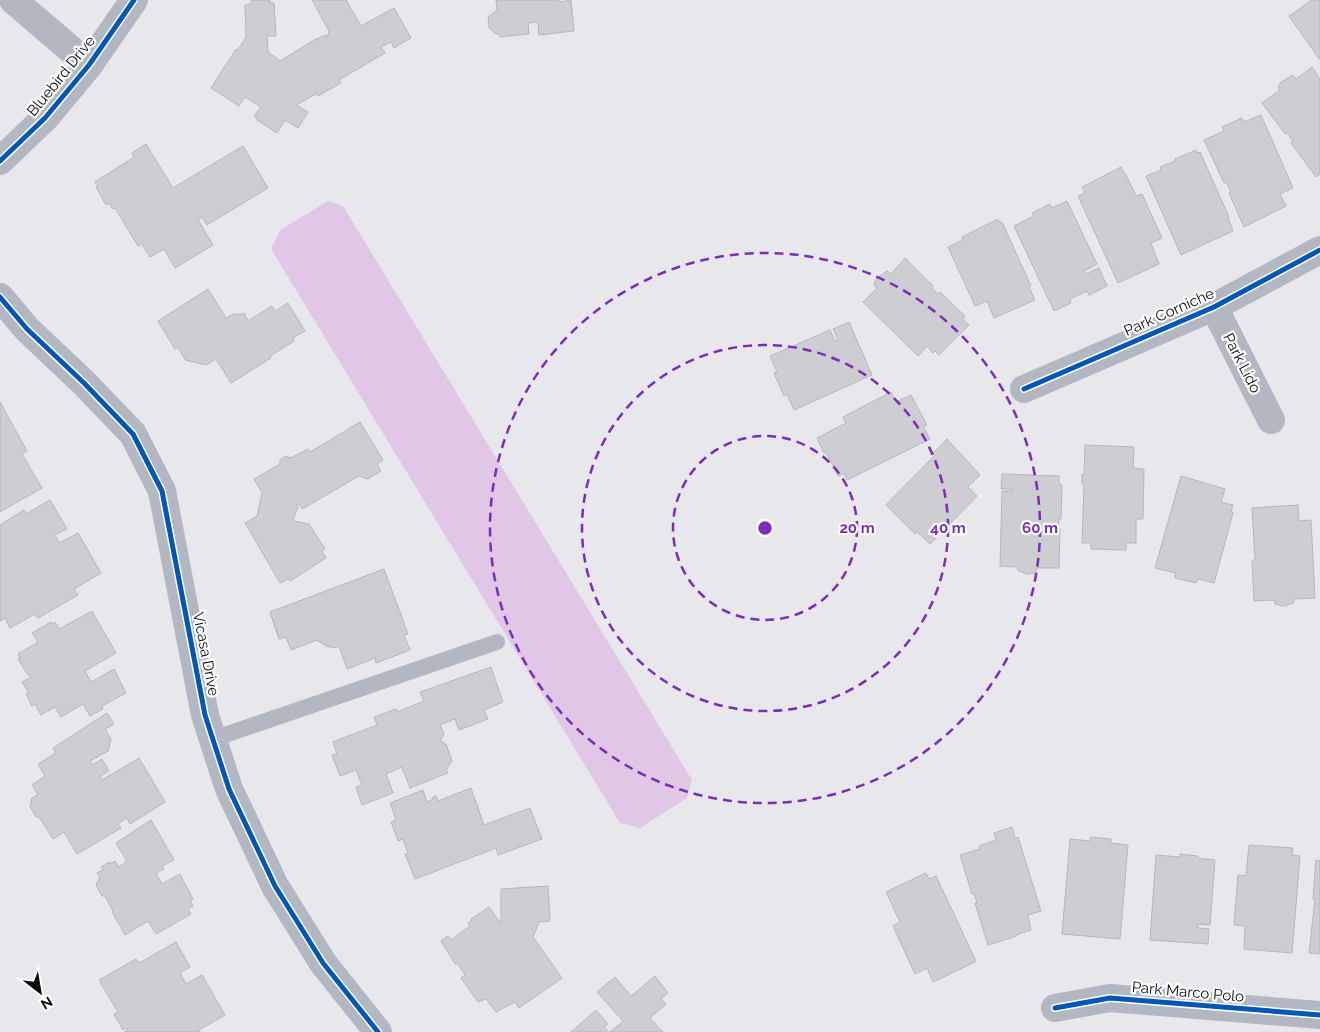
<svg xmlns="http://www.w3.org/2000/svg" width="1320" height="1032" font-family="Raleway,sans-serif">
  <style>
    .green { fill: #dfc7e5 }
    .building { fill: #cecdd2; stroke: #b7b6ba }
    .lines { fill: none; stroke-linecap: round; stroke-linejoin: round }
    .service { stroke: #b2b7c2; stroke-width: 16 }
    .minor { stroke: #b2b7c2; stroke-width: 28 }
    .cycleway-casing { stroke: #fff; stroke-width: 8 }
    .cycleway { stroke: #0057b8; stroke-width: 5 }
    .ring { fill: none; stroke: #7b2cbf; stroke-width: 2.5; stroke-dasharray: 9 6 }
    .labels { text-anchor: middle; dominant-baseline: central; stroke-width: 4.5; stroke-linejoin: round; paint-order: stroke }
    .street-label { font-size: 15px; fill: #0c0c0f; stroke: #fff }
    .centre { fill: #7b2cbf; stroke: #fff; stroke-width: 2.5 }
    .ring-label { font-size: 15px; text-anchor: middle; font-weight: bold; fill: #7b2cbf; stroke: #fff; stroke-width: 4.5; stroke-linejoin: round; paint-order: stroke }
  </style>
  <rect width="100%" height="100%" fill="#e7e7ec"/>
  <polygon class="green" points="328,201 343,206 692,780 687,798 640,828 620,823 271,249 280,230"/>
  <g class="building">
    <polygon points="255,0 270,0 270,3 274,3 276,36 267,36 268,52 280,61 314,40 326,35 327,38 329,31 312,0 346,0 361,26 394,8 411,38 394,48 391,42 381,47 385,53 339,80 341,83 318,96 316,94 296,105 308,112 298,128 285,120 277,133 257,120 257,118 254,116 261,107 245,97 239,106 211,88 236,49 238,50 246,37 245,5 251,4 251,1"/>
    <polygon points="496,0 560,0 560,2 571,0 574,31 539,35 538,22 528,23 529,34 500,37 500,34 496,34 489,28 488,17 497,10"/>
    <polygon points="1312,0 1320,0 1320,60 1289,16"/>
    <polygon points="1312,67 1320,79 1320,174 1316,177 1291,143 1293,141 1287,133 1285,134 1262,103 1280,90 1278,87 1281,82 1293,75 1296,79"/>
    <polygon points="1261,115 1293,188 1280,194 1286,206 1244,227 1229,193 1231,192 1226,182 1224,183 1204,140 1224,131 1222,127 1242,118 1244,122"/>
    <polygon points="146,144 173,188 243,146 268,188 207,225 202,217 198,220 213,245 175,268 164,249 150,257 142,244 138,246 115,208 113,209 109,203 106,205 96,187 98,186 95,182 134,157 132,153"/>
    <polygon points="1196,150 1197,153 1200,152 1229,217 1228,218 1233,231 1181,255 1146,176 1161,170 1160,167 1175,161 1175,159"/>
    <polygon points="1121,167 1125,175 1126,175 1136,196 1142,194 1162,238 1151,243 1159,264 1118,283 1078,196 1085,193 1082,187"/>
    <polygon points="1067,201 1097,264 1084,271 1086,274 1099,268 1107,286 1089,295 1087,291 1070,299 1071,303 1054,311 1014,226 1034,216 1032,213 1050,204 1052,208"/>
    <polygon points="998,219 1000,223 1002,222 1031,286 1029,287 1035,300 994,318 987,301 975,306 948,247 963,240 962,237"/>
    <polygon points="905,258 933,286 932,288 938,294 940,292 965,316 963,319 969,325 939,355 935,351 933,353 927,346 918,356 863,302 877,288 874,284 877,278 887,271 891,274"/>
    <polygon points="208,289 226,318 234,314 240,315 244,313 248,321 272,306 275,311 288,303 305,331 293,338 294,341 270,356 271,358 231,383 216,359 206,365 185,360 178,347 175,349 158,321"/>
    <polygon points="849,322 872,375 794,410 787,394 784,396 774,373 777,372 770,356 830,330 835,341 838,340 833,329"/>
    <polygon points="891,392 896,402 911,395 927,425 923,426 930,439 847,480 844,473 838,476 826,452 824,453 817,438 846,423 843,417"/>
    <polygon points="0,402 27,451 22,454 42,488 0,512"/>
    <polygon points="360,422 383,460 377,464 381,471 368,479 359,476 302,509 299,504 296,505 298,507 293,520 294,521 309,524 325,549 322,551 326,558 290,581 288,579 280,583 245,523 257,516 262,493 254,479 280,464 280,460 286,456 291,458 308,449 310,452"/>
    <polygon points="947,439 980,475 968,487 977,496 930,544 917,532 915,534 886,505 935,455 933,453"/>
    <polygon points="1085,445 1134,447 1133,468 1144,469 1143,519 1136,519 1136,543 1126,543 1126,550 1091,549 1091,543 1082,543 1084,484 1082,484 1082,474 1084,475"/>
    <polygon points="1002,474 1059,476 1059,484 1062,485 1061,519 1059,519 1058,528 1060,528 1059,568 1037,568 1035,573 1028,574 1019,571 1016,567 1000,566 1002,491 1012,491 1012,489 1001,489"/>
    <polygon points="1181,476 1225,489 1221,502 1233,505 1231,511 1233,513 1214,583 1198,579 1196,583 1175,578 1176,573 1155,568"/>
    <polygon points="50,500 67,529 55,535 59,543 78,533 101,573 74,589 78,595 38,618 35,614 10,628 5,618 0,621 0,525 24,510 26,514"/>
    <polygon points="1298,505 1299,521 1311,520 1315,598 1294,599 1294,603 1283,606 1275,604 1275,600 1254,601 1252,560 1255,560 1252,508"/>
    <polygon points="384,569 408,634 404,635 410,650 376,663 375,658 347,669 339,646 334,648 326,646 317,640 291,650 286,637 279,639 270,612"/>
    <polygon points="92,611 116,653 85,671 91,682 114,669 126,693 102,706 103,709 90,716 83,704 61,717 55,707 41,715 35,704 32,706 26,694 29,693 22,682 31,677 29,674 28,675 18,659 20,658 18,654 38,642 32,633 51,622 52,624 55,622 59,629"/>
    <polygon points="491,667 503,702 484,710 488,719 459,730 455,719 440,725 444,734 440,741 446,744 452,761 446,770 448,773 410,788 402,767 386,774 393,793 362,805 356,787 362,785 356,770 340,776 332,755 337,754 333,742 377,725 374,717 396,709 397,712 424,701 420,692"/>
    <polygon points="107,713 114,724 105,729 111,739 108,751 90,761 92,765 102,759 109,771 100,776 102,780 139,758 165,802 130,824 127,818 118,824 121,828 77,854 64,832 53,839 40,818 36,817 30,806 32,798 38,795 32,785 45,776 38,764 56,753 53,748"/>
    <polygon points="471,788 484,825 530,808 542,839 498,855 496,848 415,879 405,854 408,853 403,839 398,841 391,822 396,820 390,803 423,790 427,802 432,800 432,798 436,796 438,801"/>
    <polygon points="151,820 174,860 162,866 164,869 156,873 162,884 180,874 193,899 190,901 193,906 188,909 191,914 156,934 148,921 125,935 112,912 113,911 105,896 102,896 96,885 100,877 97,873 103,870 101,867 109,862 110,864 115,861 119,867 127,861 116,843"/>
    <polygon points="1012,827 1015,838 1018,837 1041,911 1028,915 1031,930 1016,935 1017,936 988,945 975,903 977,903 974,893 972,894 960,855 980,849 979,846 996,840 994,833"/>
    <polygon points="1091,837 1111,839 1111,843 1128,845 1120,939 1062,934 1070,839 1090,841"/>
    <polygon points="1249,845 1293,848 1292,855 1300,856 1292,953 1244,949 1245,926 1234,925 1238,875 1246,876"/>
    <polygon points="1180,854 1198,856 1198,858 1215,860 1210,925 1198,924 1198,928 1209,929 1208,944 1150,940 1156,855 1180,857"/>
    <polygon points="1316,860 1320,861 1320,954 1309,953 1315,899 1313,899"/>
    <polygon points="926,873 929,879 936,876 975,959 975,962 933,982 927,968 915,974 893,926 900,922 886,892"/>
    <polygon points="548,886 550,921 539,922 533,937 562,978 519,1008 515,1002 496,1012 486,999 478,1002 461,978 465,975 457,963 455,964 441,941 448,936 451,940 470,926 468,923 472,920 471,919 489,907 501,924 501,889"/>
    <polygon points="176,942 190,967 180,973 186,984 202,975 225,1015 199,1030 200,1032 124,1032 128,1030 126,1028 123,1030 114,1014 118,1012 99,980 136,959 139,963"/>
    <polygon points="655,976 668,993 661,999 666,1004 650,1018 663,1032 610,1032 623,1021 597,992 615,977 631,996"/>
    <polygon points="596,1010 608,1024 604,1027 609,1032 571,1032"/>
  </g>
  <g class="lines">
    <polyline class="service" points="213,739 497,642"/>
    <g class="minor">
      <polyline points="13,0 89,65"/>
      <polyline points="0,161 45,118 89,65 134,0"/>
      <polyline points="0,297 27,329 84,383 133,434 162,491 205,715 229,789 275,886 323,963 378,1032"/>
      <polyline points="1214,307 1271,420"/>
      <polyline points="1024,389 1214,307 1320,250"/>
      <polyline points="1055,1008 1110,998 1320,1015"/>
    </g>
    <defs>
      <g id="cycleway">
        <polyline points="0,161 45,118 89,65 134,0"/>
        <polyline points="0,297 27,329 84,383 133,434 162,491 205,715 229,789 275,886 323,963 378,1032"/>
        <polyline points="1024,389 1214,307 1320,250"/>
        <polyline points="1055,1008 1110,998 1320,1015"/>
      </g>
    </defs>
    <use href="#cycleway" class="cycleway-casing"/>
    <use href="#cycleway" class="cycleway"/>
  </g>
  <g class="ring">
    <circle cx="765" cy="528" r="92"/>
    <circle cx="765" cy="528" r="183"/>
    <circle cx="765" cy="528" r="275"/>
  </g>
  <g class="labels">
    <g class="street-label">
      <text transform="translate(61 76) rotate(-51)">Bluebird Drive</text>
      <text transform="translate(1169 312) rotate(-24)">Park Corniche</text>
      <text transform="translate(1242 363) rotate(63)">Park Lido</text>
      <text transform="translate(206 654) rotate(79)">Vicasa Drive</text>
      <text transform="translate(1188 992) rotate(5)">Park Marco Polo</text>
    </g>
  </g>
  <circle cx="765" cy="528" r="8" class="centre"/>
  <g class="ring-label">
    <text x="857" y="533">20 m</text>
    <text x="948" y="533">40 m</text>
    <text x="1040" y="533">60 m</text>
  </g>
  <g transform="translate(40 992) rotate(149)" stroke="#ffffff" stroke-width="4" paint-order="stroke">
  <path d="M0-4L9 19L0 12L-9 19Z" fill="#0c0c0f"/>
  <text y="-8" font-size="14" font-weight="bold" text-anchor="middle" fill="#0c0c0f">N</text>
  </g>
</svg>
